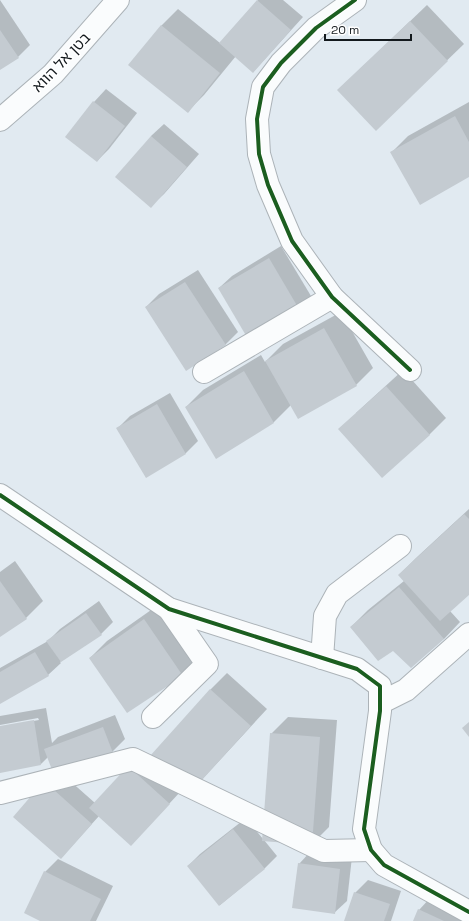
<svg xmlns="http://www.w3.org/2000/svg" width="469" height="921" font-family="'Space Grotesk','Noto Sans Hebrew',sans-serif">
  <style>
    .shadow { fill: #0003 }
    .building { fill: #c4cbd1 }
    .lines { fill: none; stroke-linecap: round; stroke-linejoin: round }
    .minor-casing { stroke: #acb3b8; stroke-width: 24 }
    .minor { stroke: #fafcfd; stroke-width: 22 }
    .cycleway-casing { stroke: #fff; stroke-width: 6 }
    .cycleway { stroke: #1b5e20; stroke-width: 4 }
    .labels { text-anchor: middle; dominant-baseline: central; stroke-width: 3; stroke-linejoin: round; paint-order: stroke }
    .street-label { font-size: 15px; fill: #13191d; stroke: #fff }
  </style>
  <rect width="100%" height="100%" fill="#e1eaf1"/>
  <g class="shadow">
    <polygon points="0,0 30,45 18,57 0,69"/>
    <polygon points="258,0 283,0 303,17 265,59 253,72 236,56 204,95 187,112 161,26 178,9 220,43"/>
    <polygon points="427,5 464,44 376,129 355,74"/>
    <polygon points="106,89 137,113 109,149 97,161 94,102"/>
    <polygon points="469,102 469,176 391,153 408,136"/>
    <polygon points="164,124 199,154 164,194 151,206 151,136"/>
    <polygon points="281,246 311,296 298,309 219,288 232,276"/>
    <polygon points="198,270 238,332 225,345 146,307 159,294"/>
    <polygon points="341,312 373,368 356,385 291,405 274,422 216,457 186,407 203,390 261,355 265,362 283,344"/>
    <polygon points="403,370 446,418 429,435 356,413"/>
    <polygon points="170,393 198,441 186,453 146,476 118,428 130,416"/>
    <polygon points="469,509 469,594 450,611 460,622 444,639 393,649 351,627 368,610 404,581 399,575 416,558"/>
    <polygon points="15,561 43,601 26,618 0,636 0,572"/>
    <polygon points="99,601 113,622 101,634 60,662 61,663 48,675 0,703 0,668 48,641 60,629"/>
    <polygon points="161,603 199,658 182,675 90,658 107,641"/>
    <polygon points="227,673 267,709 207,774 191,791 210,690"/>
    <polygon points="46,708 52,743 58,737 115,715 125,739 112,752 60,772 95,803 141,754 181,791 143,832 99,816 61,858 14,817 55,773 48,757 41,764 0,772 0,727 39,720 38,718 0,725 0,716"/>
    <polygon points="288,717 337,720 329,827 312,844 264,840 277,856 265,868 220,905 188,866 200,854 246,818 263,839 271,734"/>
    <polygon points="311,851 352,857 347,901 334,913 299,864"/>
    <polygon points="58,859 113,886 96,921 42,921 45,872"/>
    <polygon points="368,880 401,891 391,921 345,921 355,893"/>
    <polygon points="431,897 469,921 414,921 419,910"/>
  </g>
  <g class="building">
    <polygon points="257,0 291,30 253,73 219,43"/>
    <polygon points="410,21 448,61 376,131 337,90"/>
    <polygon points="161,25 220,73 188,113 128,65"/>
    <polygon points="0,30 19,58 0,70"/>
    <polygon points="93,101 125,126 97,162 65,137"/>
    <polygon points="455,116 469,142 469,177 420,205 390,152"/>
    <polygon points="151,136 187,167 151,208 115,177"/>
    <polygon points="269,258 299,309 248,339 218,288"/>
    <polygon points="185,282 226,345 186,371 145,307"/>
    <polygon points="324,328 357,386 298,419 265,361"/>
    <polygon points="244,371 274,423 216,459 185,407"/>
    <polygon points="386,386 430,435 382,478 338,429"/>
    <polygon points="157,404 186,454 146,478 116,428"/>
    <polygon points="464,514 469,519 469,595 440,621 398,575"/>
    <polygon points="0,581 27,619 0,637"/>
    <polygon points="399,587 444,639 411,668 393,651 378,661 350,627"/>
    <polygon points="86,613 102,635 61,662 46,641"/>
    <polygon points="144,619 183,676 127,713 89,658"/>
    <polygon points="35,652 49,676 0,704 0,672"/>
    <polygon points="210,689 251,726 191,792 150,756"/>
    <polygon points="34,720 41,765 0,773 0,726"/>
    <polygon points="469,722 469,737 462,728"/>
    <polygon points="103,727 113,753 54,775 44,749"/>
    <polygon points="270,733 320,737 312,845 262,841"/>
    <polygon points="128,766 170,804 131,846 89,808"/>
    <polygon points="44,781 92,824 61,859 13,817"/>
    <polygon points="233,829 265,869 219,906 187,866"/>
    <polygon points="298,863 340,869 335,914 292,908"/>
    <polygon points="44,871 101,899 90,921 40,921 24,913"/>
    <polygon points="354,892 390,904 384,921 344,921"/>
    <polygon points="418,909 444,921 413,921"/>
  </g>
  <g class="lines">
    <defs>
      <g id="minor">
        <polyline points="355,0 316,28 281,63 263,87 257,119 259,154 268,185 292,241 332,297 410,370"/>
        <polyline points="0,120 53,74 118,0"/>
        <polyline points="204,372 332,297"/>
        <polyline points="0,495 169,609 357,669 380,686 380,711 364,829 371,850 384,865 469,912"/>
        <polyline points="322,658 325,616 337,594 400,546"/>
        <polyline points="380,703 406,690 469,634"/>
        <polyline points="153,717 207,664 169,609"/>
        <polyline points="0,793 133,759 324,851 371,850"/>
      </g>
    </defs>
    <use href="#minor" class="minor-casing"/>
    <use href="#minor" class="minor"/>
    <defs>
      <g id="cycleway">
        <polyline points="355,0 316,28 281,63 263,87 257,119 259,154 268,185 292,241 332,297 410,370"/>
        <polyline points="0,495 169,609 357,669 380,686 380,711 364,829 371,850 384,865 469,912"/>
      </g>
    </defs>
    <use href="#cycleway" class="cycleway-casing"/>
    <use href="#cycleway" class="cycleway"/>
  </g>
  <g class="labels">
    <g class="street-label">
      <text transform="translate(61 62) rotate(-46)">בטן אל הווא</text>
    </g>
  </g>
  <path d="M325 34v6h86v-6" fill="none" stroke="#13191d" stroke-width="2"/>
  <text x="331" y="34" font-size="12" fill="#13191d" stroke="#ffffff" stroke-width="3" paint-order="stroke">20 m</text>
</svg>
